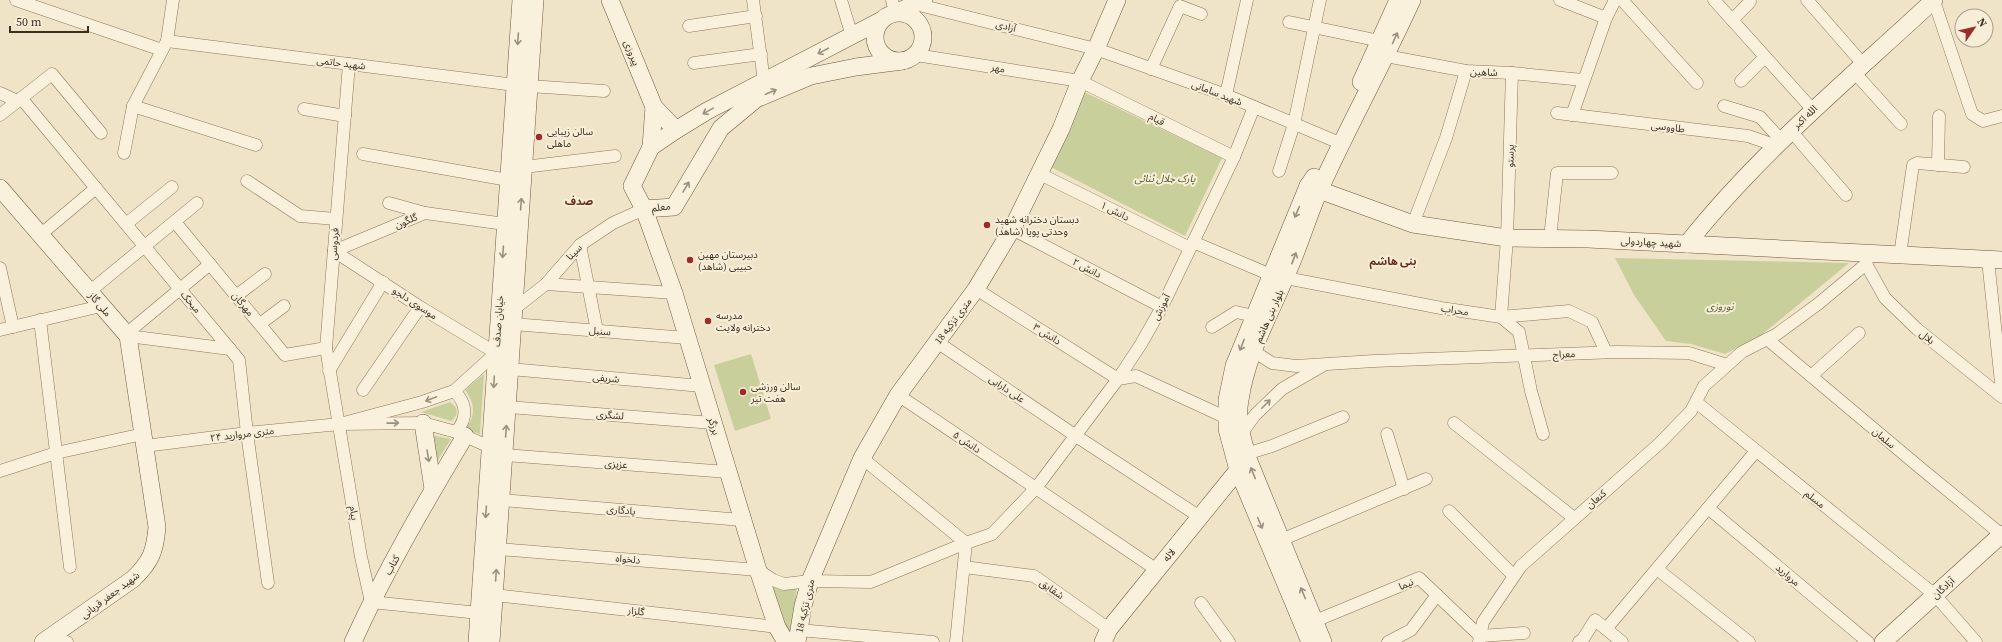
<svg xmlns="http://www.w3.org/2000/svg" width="2002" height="642" font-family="'Source Serif 4','Noto Sans Arabic',serif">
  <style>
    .green { fill: #c9cf9b }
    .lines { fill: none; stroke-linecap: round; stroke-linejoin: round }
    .street-casing { stroke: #8d765c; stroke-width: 13 }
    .secondary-casing { stroke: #6f573f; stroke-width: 18 }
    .street { stroke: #faf1dc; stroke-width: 12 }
    .secondary { stroke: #faf1dc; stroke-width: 17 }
    .oneway { stroke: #9c907e }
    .poi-dot { fill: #9e2a2b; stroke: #f7eed8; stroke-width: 1.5 }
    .labels { text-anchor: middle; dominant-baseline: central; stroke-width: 4; stroke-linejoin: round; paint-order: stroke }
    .street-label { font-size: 10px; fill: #3d2e20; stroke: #f7eed8 }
    .poi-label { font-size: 10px; fill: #3d2e20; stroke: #f7eed8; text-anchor: start }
    .park-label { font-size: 10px; font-style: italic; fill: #4d5a26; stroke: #f7eed8 }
    .neighbourhood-label { font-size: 11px; font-weight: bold; fill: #6b2e1e; stroke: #f7eed8 }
  </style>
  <rect width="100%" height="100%" fill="#f0e4c8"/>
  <g class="green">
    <polygon points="1084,92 1222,158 1185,236 1051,167"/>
    <polygon points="1615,258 1849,263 1759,337 1725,354 1691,344 1666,341 1634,295"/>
    <polygon points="751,354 771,419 735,431 714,365"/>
    <path d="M484,374L480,434L466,429C476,415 475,403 465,390Z"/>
    <path d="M450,402C458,408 460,414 451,421L421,412Z"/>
    <polygon points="431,435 451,439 434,466"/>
    <polygon points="797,585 791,642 772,587 785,589"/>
  </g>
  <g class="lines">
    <defs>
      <g id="street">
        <polyline points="16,0 162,50"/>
        <polyline points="753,0 764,81"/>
        <polyline points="841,0 852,36"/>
        <polyline points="892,0 895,13"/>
        <polyline points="1560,0 1606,18"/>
        <polyline points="1622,0 1697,83"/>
        <polyline points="1714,0 1813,110"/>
        <polyline points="1807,0 1863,64"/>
        <polyline points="1934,1 1972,114 1983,121 2002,116"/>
        <polyline points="915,4 1096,49 1226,95 1335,141"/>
        <polyline points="1732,20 1750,2"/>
        <polyline points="1289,22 1380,41"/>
        <polyline points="689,26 756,16"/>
        <polyline points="167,41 515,85"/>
        <polyline points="916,55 1080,81 1234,157"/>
        <polyline points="1386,56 1466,71 1512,73 1583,80"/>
        <polyline points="694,63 761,54"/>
        <polyline points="349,64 326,348 361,557 371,602 479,613"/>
        <polyline points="1151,69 1180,6 1201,14"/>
        <polyline points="1854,72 1901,124"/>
        <polyline points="1512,73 1507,238 1501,317 1519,332 1531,391 1543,434"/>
        <polyline points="1741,81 1765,57"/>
        <polyline points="529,86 604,91"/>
        <polyline points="0,93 17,101"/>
        <polyline points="1226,95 1247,0"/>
        <polyline points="21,98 239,360 247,433 268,583"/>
        <polyline points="133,106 256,145"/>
        <polyline points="1724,106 1760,117 1782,141"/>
        <polyline points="304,109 345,116"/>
        <polyline points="1557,113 1748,136 1777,146"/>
        <polyline points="0,115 52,74 101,133"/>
        <polyline points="1572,115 1606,18 1615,0"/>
        <polyline points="1791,131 1846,195"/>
        <polyline points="124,153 133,106 167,41 173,0"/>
        <polyline points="363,154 508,180"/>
        <polyline points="1938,165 1939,116"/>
        <polyline points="524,167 615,156"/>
        <polyline points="1279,171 1294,124 1320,0"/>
        <polyline points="1040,174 1190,248"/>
        <polyline points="247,181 300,216 336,219"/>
        <polyline points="389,203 425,213"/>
        <polyline points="175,222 285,355 326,348"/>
        <polyline points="126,224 172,187"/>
        <polyline points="1413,224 1446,138 1466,71"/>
        <polyline points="1012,229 1162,307"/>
        <polyline points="40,235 96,188"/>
        <polyline points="1550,238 1557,173 1612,173"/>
        <polyline points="1193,242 1271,275"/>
        <polyline points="580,245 597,331"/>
        <polyline points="334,251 420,307 496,353 454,391 422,402 340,424"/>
        <polyline points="334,251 425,213 505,224"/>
        <polyline points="1900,255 1913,165 1917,163 1964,167"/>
        <polyline points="1988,260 2002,392"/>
        <polyline points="1866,264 1885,298 1917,329 2002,397"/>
        <polyline points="0,268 13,327"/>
        <polyline points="1286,278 1441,308 1501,317 1569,311 1592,322 1606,352"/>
        <polyline points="546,284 674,293"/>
        <polyline points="976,289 1118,379 1136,376 1227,418"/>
        <polyline points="89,292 197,203"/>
        <polyline points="236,296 265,274"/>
        <polyline points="514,309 546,284 580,245 613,223 644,209"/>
        <polyline points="40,320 70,567"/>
        <polyline points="260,324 284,306"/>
        <polyline points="513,324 687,338"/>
        <polyline points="1212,327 1236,312 1254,316"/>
        <polyline points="0,330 101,306"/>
        <polyline points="126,334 210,264"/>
        <polyline points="128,336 230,349"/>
        <polyline points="1767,339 1918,466 2002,535"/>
        <polyline points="937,342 1076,436 1200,517"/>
        <polyline points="1253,351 1272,363 1296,366 1374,361 1617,352 1689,353 1727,365"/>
        <polyline points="510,369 702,386"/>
        <polyline points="329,371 383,282"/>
        <polyline points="1811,376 1859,333"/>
        <polyline points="363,390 420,307"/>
        <path d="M454,391C467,403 468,418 456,432"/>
        <polyline points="898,395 1157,570"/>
        <polyline points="1696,402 1935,595 1976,642"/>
        <polyline points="507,407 713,423"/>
        <polyline points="1454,423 1574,518"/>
        <polyline points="1241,434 1255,415 1282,389 1322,366"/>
        <polyline points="1387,434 1404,489"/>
        <polyline points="145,446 247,433 340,424 423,423 456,432 490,447"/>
        <polyline points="1246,454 1272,446 1343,417"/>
        <polyline points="504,455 728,472"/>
        <polyline points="862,458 966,543 956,642"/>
        <polyline points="0,471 56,453 143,434"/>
        <polyline points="501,500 742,520"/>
        <polyline points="1708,508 1868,642"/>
        <polyline points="1449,511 1514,576"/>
        <polyline points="1281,540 1426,479"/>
        <polyline points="498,549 758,570 773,580 784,584 810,581 871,582 966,543 992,534 1036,488 1118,379 1141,344 1162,307 1234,157 1254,107"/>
        <polyline points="964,567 1034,576 1109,629"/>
        <polyline points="1657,569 1749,642"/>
        <polyline points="495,595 777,627"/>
        <polyline points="1201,603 1229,642"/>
        <polyline points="1315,621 1419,578 1480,636 1524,633"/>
        <polyline points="1606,629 1756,451"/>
        <polyline points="799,630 933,642"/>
        <polyline points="50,638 67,642"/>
        <polyline points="1388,642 1411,630 1437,595"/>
        <polyline points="1479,642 1483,622 1521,566 1660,443 1691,411 1704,386 1742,352 1777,334 1818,304 1866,264 1869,253"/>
        <polyline points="1579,642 1583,639 1595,620 1622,642"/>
      </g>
      <g id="secondary">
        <polyline points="610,0 654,107 676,130"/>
        <circle cx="899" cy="37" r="24"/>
        <polyline points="895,13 924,0"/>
        <polyline points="1361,82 1398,0"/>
        <polyline points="651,147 654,107"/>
        <polyline points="1308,186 1413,224 1507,238 1588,239 2002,260"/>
        <path d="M0,188L128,336L157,527C155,551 151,562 133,579L43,642"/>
        <polyline points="644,209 674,207 721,128 756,99 811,76 856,67 902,61"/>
        <path d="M1687,244C1759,153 1849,79 1934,0"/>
        <polyline points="423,423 433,489"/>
        <path d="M353,642C385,571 425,503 465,436"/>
        <polyline points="477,642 521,0"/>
        <polyline points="491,642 535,0"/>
        <polyline points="786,642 777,627 758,570 674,293 644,209 632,186 651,147 676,130 707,111 882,20"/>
        <polyline points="797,642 803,606 810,581 862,458 898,395 976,289 1012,229 1061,129 1080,81 1096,49 1117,0"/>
        <polyline points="1103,642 1109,629 1238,470"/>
        <polyline points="1310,642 1238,470 1227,429 1227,400 1234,366 1308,186 1314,177"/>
        <path d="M1323,642L1248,459C1243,440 1236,420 1240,400C1246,357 1268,318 1285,278C1298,250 1307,219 1319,191C1348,126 1383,64 1412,0"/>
        <polyline points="1883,642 2002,534"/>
      </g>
    </defs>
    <use href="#street" class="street-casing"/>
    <use href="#secondary" class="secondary-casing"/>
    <use href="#street" class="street"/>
    <use href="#secondary" class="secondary"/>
  </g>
  <defs><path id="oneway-shaft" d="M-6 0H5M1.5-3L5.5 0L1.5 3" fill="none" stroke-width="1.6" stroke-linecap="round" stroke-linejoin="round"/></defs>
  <g class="oneway">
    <use href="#oneway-shaft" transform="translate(1395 38) rotate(-66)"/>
    <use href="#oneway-shaft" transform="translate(518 39) rotate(94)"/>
    <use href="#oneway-shaft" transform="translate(823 51) rotate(152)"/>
    <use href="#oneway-shaft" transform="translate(771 92) rotate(-23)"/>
    <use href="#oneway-shaft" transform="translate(708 111) rotate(151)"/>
    <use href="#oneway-shaft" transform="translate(686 187) rotate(-59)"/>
    <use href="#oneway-shaft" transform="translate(521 204) rotate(-86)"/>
    <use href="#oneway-shaft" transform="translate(1297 212) rotate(113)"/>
    <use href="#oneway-shaft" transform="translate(503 252) rotate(94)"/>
    <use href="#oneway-shaft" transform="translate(1294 258) rotate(-69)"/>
    <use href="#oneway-shaft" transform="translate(1242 345) rotate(111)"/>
    <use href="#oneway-shaft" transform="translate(494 382) rotate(93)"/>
    <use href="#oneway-shaft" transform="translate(431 399) rotate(159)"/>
    <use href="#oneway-shaft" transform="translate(1266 404) rotate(-45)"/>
    <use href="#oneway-shaft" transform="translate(393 423) rotate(-1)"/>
    <use href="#oneway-shaft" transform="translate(506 431) rotate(-86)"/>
    <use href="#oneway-shaft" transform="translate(428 456) rotate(81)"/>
    <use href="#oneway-shaft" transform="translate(1253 473) rotate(-112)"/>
    <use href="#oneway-shaft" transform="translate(486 512) rotate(94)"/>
    <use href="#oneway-shaft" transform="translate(1260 523) rotate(67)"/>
    <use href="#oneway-shaft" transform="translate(496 575) rotate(-86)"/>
    <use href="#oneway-shaft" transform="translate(1303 593) rotate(-113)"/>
  </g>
  <g class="poi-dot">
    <circle cx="539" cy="137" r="4"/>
    <circle cx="987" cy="225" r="4"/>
    <circle cx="690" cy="260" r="4"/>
    <circle cx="708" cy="321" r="4"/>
    <circle cx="743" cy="392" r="4"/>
  </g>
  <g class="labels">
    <g class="street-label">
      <text transform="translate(1006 26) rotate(14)">آزادی</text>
      <text transform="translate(632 53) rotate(68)">پیروزی</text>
      <text transform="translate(341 63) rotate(7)">شهید حاتمی</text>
      <text transform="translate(998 68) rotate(9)">مهر</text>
      <text transform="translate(1484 72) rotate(2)">شاهین</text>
      <text transform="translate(1217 93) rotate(21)">شهید سامانی</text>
      <text transform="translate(1805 117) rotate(-44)">الله اکبر</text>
      <text transform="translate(1157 119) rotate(27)">قیام</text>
      <text transform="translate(1668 127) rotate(7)">طاووسی</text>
      <text transform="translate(1510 156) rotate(-89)">پرستو</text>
      <text transform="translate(661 207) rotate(-7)">معلم</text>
      <text transform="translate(1115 211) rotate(27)">دانش ۱</text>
      <text transform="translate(406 221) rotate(-23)">گلگون</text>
      <text transform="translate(1651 242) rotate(3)">شهید چهاردولی</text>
      <text transform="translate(334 244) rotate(-86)">فردوسی</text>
      <text transform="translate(574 252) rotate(-46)">سینا</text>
      <text transform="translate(1087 268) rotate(28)">دانش ۲</text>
      <text transform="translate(191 302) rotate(50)">میخک</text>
      <text transform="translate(415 303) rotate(33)">موسوی دلجو</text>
      <text transform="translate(100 304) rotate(49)">ملی گاز</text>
      <text transform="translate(243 304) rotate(50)">مهرگان</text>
      <text transform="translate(1161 307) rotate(-63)">آموزش</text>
      <text transform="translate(1455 310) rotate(9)">محراب</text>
      <text transform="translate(1269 316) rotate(-66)">بلوار بنی هاشم</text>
      <text transform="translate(498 321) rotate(-86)">خیابان صدف</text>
      <text transform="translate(953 321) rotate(-53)">18 متری تزکیه</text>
      <text transform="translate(600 331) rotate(5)">سنبل</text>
      <text transform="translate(1047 334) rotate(32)">دانش ۳</text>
      <text transform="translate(1927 337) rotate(38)">بلال</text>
      <text transform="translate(1564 354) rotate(-2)">معراج</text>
      <text transform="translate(606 378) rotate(5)">شریفی</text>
      <text transform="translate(1007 389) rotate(34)">علی دارابی</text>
      <text transform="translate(610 415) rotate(4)">لشگری</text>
      <text transform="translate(714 426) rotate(73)">برزگر</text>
      <text transform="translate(242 434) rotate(-7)">۲۴ متری مروارید</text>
      <text transform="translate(1884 438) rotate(40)">سلمان</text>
      <text transform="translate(967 442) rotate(34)">دانش ۵</text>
      <text transform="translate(616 464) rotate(4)">عزیزی</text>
      <text transform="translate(1596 499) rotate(-41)">کنعان</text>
      <text transform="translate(1815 499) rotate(39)">مسلم</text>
      <text transform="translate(621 510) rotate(5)">یادگاری</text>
      <text transform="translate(354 513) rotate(81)">پیام</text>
      <text transform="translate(1169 555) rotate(-51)">لاله</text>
      <text transform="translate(628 559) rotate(5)">دلخواه</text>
      <text transform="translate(392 565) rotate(-61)">کتاب</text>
      <text transform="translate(1788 575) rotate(40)">مروارید</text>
      <text transform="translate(1406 584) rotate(-23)">نیما</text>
      <text transform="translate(1943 588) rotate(-42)">آزادگان</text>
      <text transform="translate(1052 589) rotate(36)">شقایق</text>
      <text transform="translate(110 595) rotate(-37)">شهید جعفر قربانی</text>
      <text transform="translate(805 606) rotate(-77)">18 متری تزکیه</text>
      <text transform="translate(636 611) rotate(6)">گلزار</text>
    </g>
    <g class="poi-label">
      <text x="547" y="131">سالن زیبایی<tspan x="547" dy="12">ماهلی</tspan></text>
      <text x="995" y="219">دبستان دخترانه شهید<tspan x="995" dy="12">وحدتی پویا (شاهد)</tspan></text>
      <text x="698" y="254">دبیرستان مهین<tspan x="698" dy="12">حبیبی (شاهد)</tspan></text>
      <text x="716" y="315">مدرسه<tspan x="716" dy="12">دخترانه ولایت</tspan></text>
      <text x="751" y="386">سالن ورزشی<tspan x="751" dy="12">هفت تیر</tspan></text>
    </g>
    <g class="park-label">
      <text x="1165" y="178">پارک جلال ثنائی</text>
      <text x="1720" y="306">نوروزی</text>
    </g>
    <g class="neighbourhood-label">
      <text x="579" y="201">صدف</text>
      <text x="1393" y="261">بنی هاشم</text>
    </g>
  </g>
  <g transform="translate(1974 28) rotate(56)"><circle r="19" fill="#f7eed8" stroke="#ada18e"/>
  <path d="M0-3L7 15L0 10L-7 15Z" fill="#9e2a2b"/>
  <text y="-6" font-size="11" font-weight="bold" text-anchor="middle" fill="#3d2e20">N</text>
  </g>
  <path d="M10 26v6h78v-6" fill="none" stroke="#3d2e20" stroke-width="2"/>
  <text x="16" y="26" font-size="12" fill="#3d2e20" stroke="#f7eed8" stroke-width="3" paint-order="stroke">50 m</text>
</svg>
